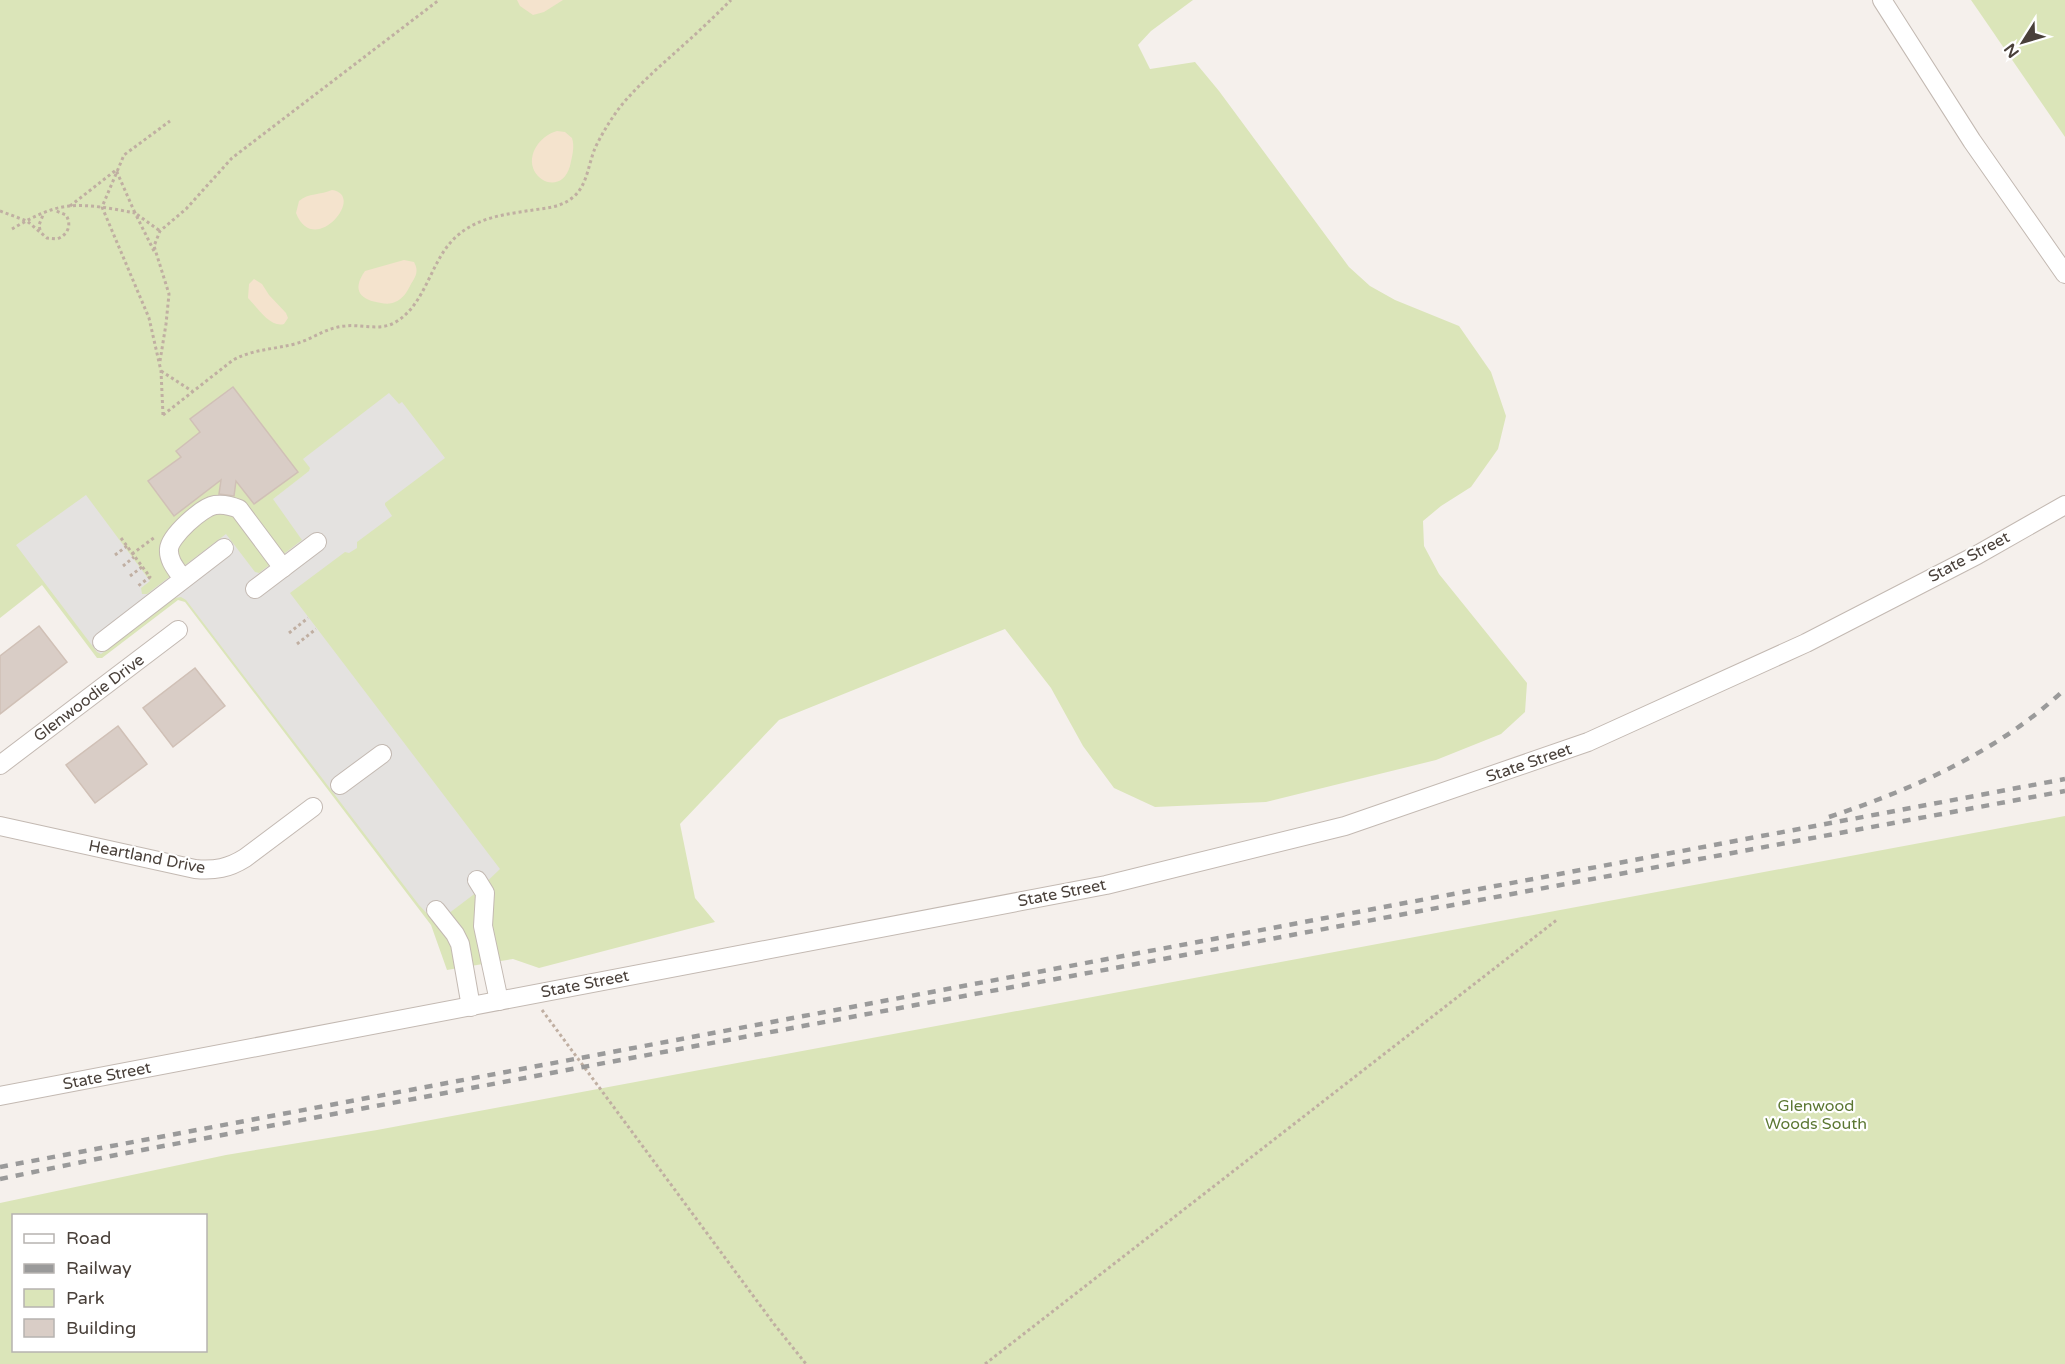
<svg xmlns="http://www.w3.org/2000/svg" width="2065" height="1364" font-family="'Varela Round',sans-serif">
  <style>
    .green { fill: #dbe5b9; fill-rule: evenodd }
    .sand { fill: #f4e3cd }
    .parking { fill: #e4e2e0 }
    .building { fill: #d9cdc6; stroke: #d0c0b6; stroke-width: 1.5 }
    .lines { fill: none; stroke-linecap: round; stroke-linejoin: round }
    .minor-casing { stroke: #c3b9b2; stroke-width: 20 }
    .path { stroke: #c0afa2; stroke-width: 3; stroke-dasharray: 3 3; stroke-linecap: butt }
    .minor { stroke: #fff; stroke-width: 18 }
    .rail { stroke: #9a9a9a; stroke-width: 4.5; stroke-dasharray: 8 8; stroke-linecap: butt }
    .labels { text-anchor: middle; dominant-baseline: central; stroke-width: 4.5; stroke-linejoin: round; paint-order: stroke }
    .street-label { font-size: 16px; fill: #49403a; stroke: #fff }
    .park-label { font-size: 16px; fill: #5b7732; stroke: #fff }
  </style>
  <rect width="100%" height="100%" fill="#f5f0ec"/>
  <g class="green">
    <polygon points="0,0 1193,0 1151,31 1138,45 1150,69 1195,62 1219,91 1349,267 1370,286 1395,300 1459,326 1491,372 1506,416 1498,449 1471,487 1441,506 1423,521 1424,546 1439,574 1527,683 1525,712 1501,734 1436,760 1266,802 1155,807 1114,788 1083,746 1051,688 1005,629 779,720 680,824 695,898 715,922 539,968 513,959 447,970 431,925 185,602 178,600 102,658 97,658 42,585 0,618"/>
    <polygon points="1971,0 2065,0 2065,137"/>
    <path d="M2065,816V1364H0V1203L226,1155L377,1130ZM14,1216H206V1350H14Z"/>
  </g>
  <g class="sand">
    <polygon points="517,0 563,0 544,12 533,15 520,6"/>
    <path d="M557,131L565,132L572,138C575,147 572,157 570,166C560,201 516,174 538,144C543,138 549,133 557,131Z"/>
    <path d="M332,190C367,195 314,259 296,213L299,201C308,193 321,195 332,190Z"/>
    <path d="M404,260L414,262C419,271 416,276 411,284C407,292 403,299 395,302C391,304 386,304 381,303C361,300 351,291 365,271Z"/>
    <path d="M254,279L262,284L269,295L286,313L288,318L284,324C270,328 257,307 248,298L249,284Z"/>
  </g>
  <polygon class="parking" points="389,393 399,404 402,402 445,458 385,503 385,505 392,516 357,542 357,548 349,553 345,552 290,593 500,869 473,895 436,923 419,905 186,600 181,597 175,598 101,654 97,652 16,545 86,495 150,581 141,588 142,594 147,594 226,534 255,572 259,573 302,540 273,499 309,471 310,468 303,459"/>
  <g class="building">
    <polygon points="233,387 298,472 254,504 236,481 234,496 219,494 221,480 174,516 148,481 181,457 176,451 200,432 190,419"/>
    <polygon points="39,626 67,662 0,714 0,656"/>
    <polygon points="195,668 225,706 173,747 143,708"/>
    <polygon points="118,726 147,764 95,803 66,765"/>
  </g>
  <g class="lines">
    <defs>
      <g id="minor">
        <polyline points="1882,0 1972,141 2065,274"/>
        <path d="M183,579C177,570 168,561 169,549C170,536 202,507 215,505C222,504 232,506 239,509L283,568"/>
        <polyline points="255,589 317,542"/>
        <polyline points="102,642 224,548"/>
        <polyline points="0,765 178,630"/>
        <polyline points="340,785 382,754"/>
        <path d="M0,826L195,869C215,871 229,868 245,858L313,807"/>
        <polyline points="477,880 485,893 483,926 499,1001"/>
        <polyline points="436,910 455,934 460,944 471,1007"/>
        <polyline points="0,1096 1106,885 1345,826 1588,742 1806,643 1977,555 2065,505"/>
      </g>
    </defs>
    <use href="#minor" class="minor-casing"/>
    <g class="path">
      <polyline points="70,206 116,170 135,213 160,231"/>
      <path d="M0,211L27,221L47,238L57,239C68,235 72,225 66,215L54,210"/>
      <path d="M12,229C29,219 49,208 69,206C90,204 114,209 135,213L154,251"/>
      <polyline points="40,230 39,225 43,215"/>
      <polyline points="160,361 166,324 169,294 154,246 160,231 186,209 232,158 439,0"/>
      <polyline points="161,371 192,391"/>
      <path d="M163,415L233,360C256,348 274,350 298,343C314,338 328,327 345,326C361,324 379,331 394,323C427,305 430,259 457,236C478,217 507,214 533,210C547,208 561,207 572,198C588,186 588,163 596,146C603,132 611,119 620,107C637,86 658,68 678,50C696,34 714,17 731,0"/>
      <polyline points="163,415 161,371 149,318 102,207 124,155 170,121"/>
      <polyline points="121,538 150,577 138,586"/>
      <polyline points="132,554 155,537"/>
      <polyline points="115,555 127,546"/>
      <polyline points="123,566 134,557"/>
      <polyline points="130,576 142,567"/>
      <polyline points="289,633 308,618"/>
      <polyline points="297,644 316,629"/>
      <polyline points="542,1010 774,1324 806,1364"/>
      <polyline points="985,1364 1558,919"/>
    </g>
    <use href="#minor" class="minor"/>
    <g class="rail">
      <path d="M1829,817C1916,788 1998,752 2065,689"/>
      <polyline points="0,1167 2065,779"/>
      <polyline points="0,1179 116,1155 583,1067 2065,791"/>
    </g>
  </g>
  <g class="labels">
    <g class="street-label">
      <text transform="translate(1969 557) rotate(-28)">State Street</text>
      <text transform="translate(89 698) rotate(-37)">Glenwoodie Drive</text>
      <text transform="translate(1529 763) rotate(-19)">State Street</text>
      <text transform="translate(147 857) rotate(11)">Heartland Drive</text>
      <text transform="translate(1062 893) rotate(-11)">State Street</text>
      <text transform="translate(585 984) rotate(-11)">State Street</text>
      <text transform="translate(107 1076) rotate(-11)">State Street</text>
    </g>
    <g class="park-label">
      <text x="1816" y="1106">Glenwood<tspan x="1816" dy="18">Woods South</tspan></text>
    </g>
  </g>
  <rect x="12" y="1214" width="195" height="138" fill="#ffffff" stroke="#b6b3b0" stroke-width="1.5"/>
  <rect x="24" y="1234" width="30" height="9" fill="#ffffff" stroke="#b6b3b0" stroke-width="1.5"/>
  <text x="66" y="1244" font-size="18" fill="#49403a">Road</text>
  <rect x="24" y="1264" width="30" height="9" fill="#9a9a9a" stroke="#b6b3b0" stroke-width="1.5"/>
  <text x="66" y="1274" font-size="18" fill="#49403a">Railway</text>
  <rect x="24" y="1289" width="30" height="18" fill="#dbe5b9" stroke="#b6b3b0" stroke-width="1.5"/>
  <text x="66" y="1304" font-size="18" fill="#49403a">Park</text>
  <rect x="24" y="1319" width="30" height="18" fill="#d9cdc6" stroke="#b6b3b0" stroke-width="1.5"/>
  <text x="66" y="1334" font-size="18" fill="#49403a">Building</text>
  <g transform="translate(2023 42) rotate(233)" stroke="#ffffff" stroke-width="4.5" paint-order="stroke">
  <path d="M0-4.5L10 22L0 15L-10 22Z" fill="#49403a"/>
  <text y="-9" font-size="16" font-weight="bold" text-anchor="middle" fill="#49403a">N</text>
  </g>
</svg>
